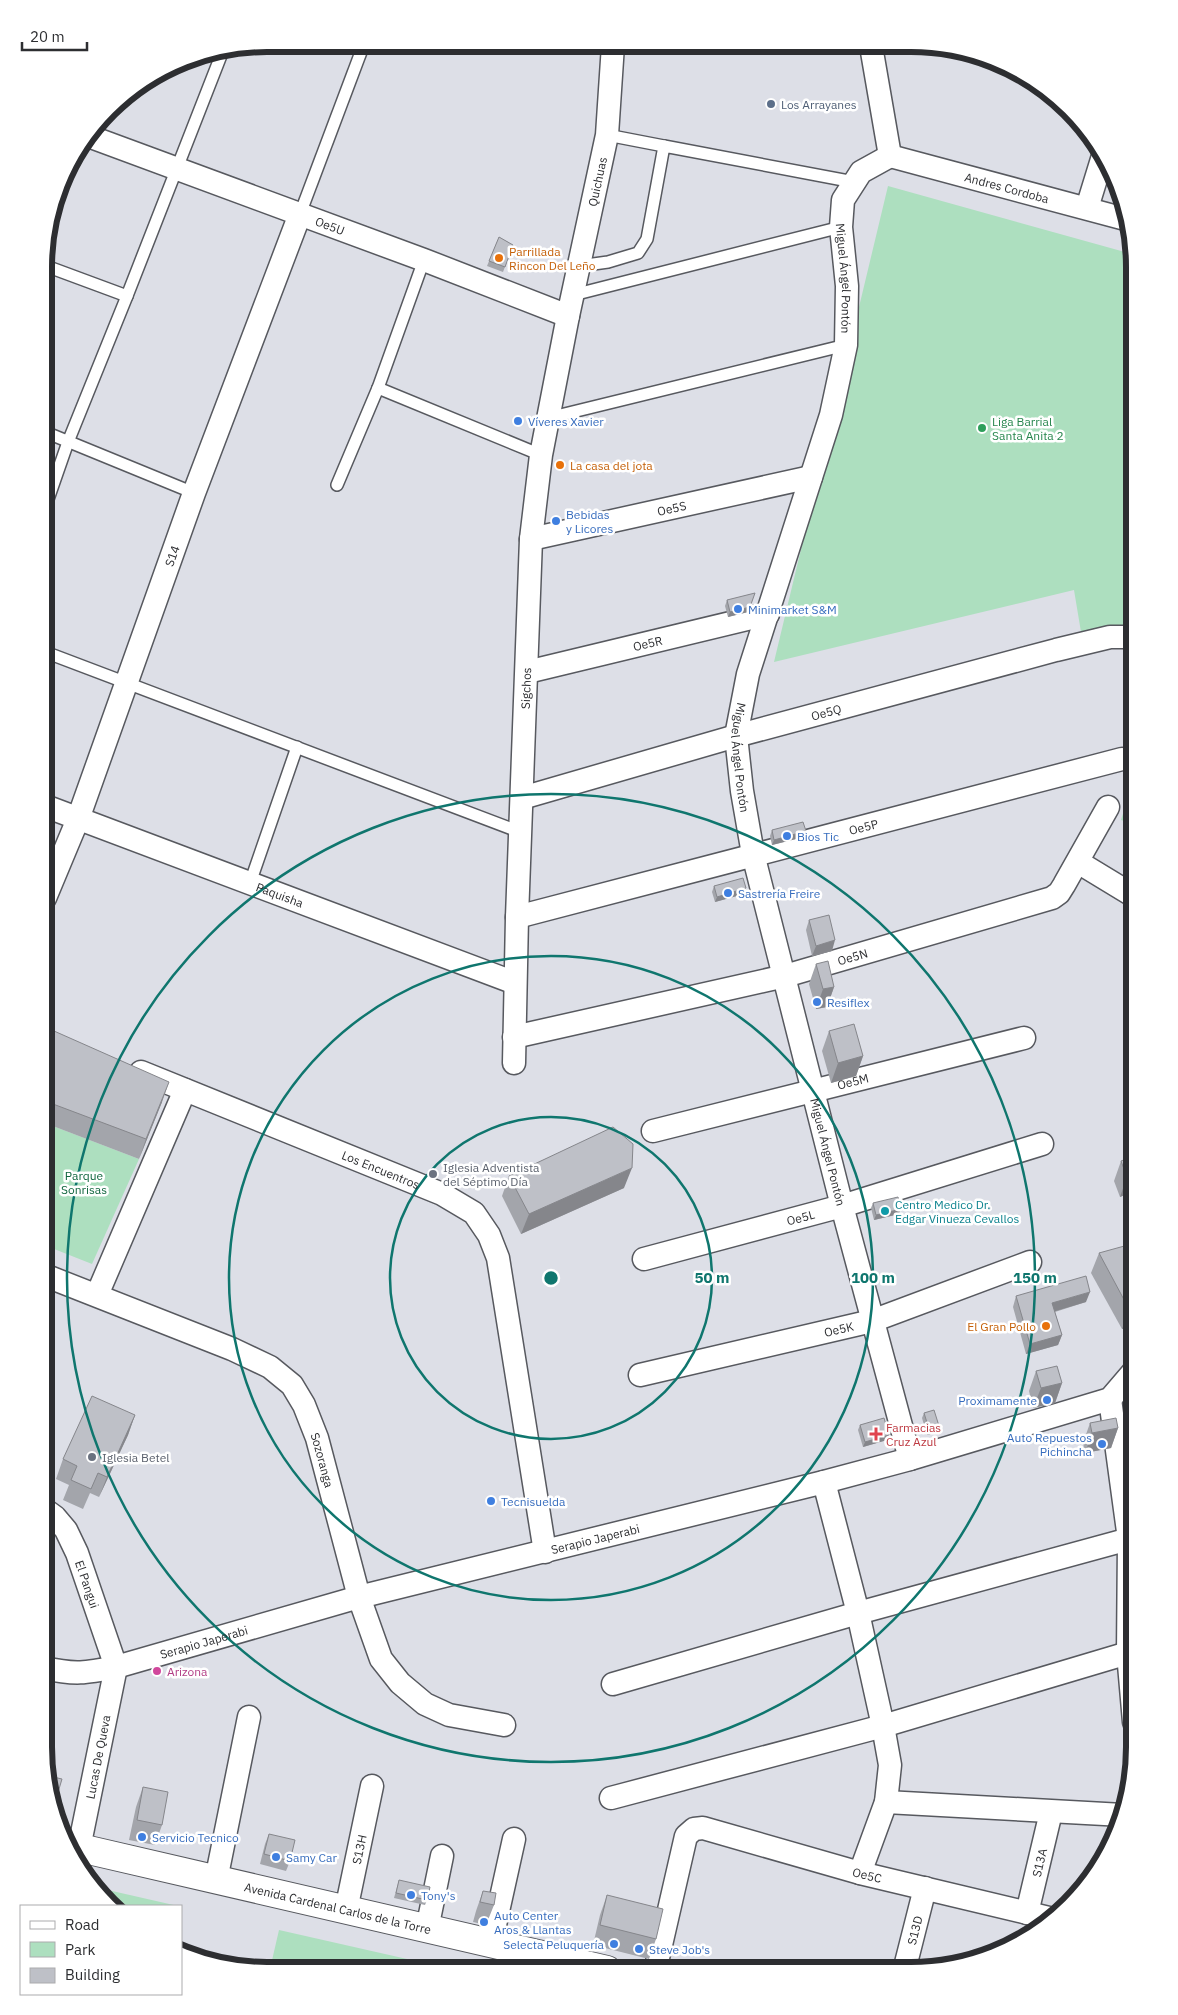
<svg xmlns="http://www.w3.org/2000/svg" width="1178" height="2015" font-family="'IBM Plex Sans',sans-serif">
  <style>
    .green { fill: #addfbf }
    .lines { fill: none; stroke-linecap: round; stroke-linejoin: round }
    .service-casing { stroke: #57595f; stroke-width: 14 }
    .minor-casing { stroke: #57595f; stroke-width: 25 }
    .tertiary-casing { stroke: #57595f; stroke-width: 30 }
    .service { stroke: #fff; stroke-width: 11 }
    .minor { stroke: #fff; stroke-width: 22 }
    .tertiary { stroke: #fff; stroke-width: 28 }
    .wall { fill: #a3a5ab }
    .shaded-wall { fill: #85868b }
    .building { fill: #bec0c7; stroke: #85868b }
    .ring { fill: none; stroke: #0f766e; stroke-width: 2.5 }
    .service-dot { fill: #5c6f8a; stroke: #fff; stroke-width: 2 }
    .food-dot { fill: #e8710a; stroke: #fff; stroke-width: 2 }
    .shop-dot { fill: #3f7fe0; stroke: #fff; stroke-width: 2 }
    .leisure-dot { fill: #2e9e5b; stroke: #fff; stroke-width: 2 }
    .worship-dot { fill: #6b7280; stroke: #fff; stroke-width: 2 }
    .culture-dot { fill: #0f9aa8; stroke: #fff; stroke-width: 2 }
    .health-dot { fill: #e0444e; stroke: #fff; stroke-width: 2 }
    .hotel-dot { fill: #d1479c; stroke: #fff; stroke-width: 2 }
    .labels { text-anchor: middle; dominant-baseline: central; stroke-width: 5; stroke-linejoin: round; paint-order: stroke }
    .service-label { font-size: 12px; fill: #4e5e75; stroke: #fff; text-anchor: start }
    .street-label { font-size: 12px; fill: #2d2e31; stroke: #fff }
    .food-label { font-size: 12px; fill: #c56008; stroke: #fff; text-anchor: start }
    .shop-label { font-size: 12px; fill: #366cbe; stroke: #fff; text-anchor: start }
    .leisure-label { font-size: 12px; fill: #27864d; stroke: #fff; text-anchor: start }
    .worship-label { font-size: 12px; fill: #5b616d; stroke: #fff; text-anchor: start }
    .park-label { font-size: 12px; fill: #0f653d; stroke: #fff }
    .culture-label { font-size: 12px; fill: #0d838f; stroke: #fff; text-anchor: start }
    .health-label { font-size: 12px; fill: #be3a42; stroke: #fff; text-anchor: start }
    .hotel-label { font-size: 12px; fill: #b23c85; stroke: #fff; text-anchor: start }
    .rim { fill: none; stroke: #2d2e31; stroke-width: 6 }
    .centre { fill: #0f766e; stroke: #fff; stroke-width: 2.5 }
    .ring-label { font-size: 15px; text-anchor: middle; font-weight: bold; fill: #0f766e; stroke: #fff; stroke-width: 5; stroke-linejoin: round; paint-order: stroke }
  </style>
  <rect width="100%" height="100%" fill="#dddfe7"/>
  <g class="green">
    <polygon points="888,186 1132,254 1134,267 1134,638 1081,632 1074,590 774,662"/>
    <polygon points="1134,779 1134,824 1121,820"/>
    <polygon points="45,1123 139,1159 92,1264 44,1245"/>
    <polygon points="99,1888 178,1906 112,1906 98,1892"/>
    <polygon points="279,1930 407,1959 405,1970 270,1969"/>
  </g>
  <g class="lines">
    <defs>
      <g id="service">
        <polyline points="607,135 664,146"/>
        <polyline points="300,214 364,44"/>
        <polyline points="46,266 127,296"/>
        <polyline points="579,266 608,262 638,253 647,239 664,146 854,182"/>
        <polyline points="573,295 841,227"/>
        <polyline points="378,388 541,455"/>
        <polyline points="548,418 846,345"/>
        <polyline points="45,432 194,493"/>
        <polyline points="337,485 378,388 424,260"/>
        <polyline points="45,508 68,442 127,296 222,53"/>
        <polyline points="45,652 520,832"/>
        <polyline points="250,883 297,747"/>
      </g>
      <g id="minor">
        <polyline points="871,46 890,156"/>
        <path id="s1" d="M91,137L424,260L568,316"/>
        <path id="s2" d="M890,156L861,172L843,200L841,227L847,286L846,345L831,415L748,674L736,736L742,791L753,854L842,1206L910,1459"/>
        <path id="s3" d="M890,156L1125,219"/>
        <polyline points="1087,208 1103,156"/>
        <path id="s4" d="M531,539L811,477"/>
        <path id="s5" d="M527,672L768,614"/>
        <path id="s6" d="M522,798L736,736L1056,650L1110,637H1134"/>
        <path id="s7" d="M45,806L515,983"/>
        <polyline points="1078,862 1134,896"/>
        <path id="s8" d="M45,898L78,819L194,493L300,214"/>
        <path id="s9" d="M517,917L1122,759"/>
        <path id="s10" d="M514,1037L785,976L1052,898L1059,893L1064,885L1108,807"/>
        <path id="s11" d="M514,1063L517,917L531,539L541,455L568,316L607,135L613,45"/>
        <path id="s12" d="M141,1072L442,1194L474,1213L489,1235L498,1258L545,1552"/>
        <path id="s13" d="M653,1131L1024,1038"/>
        <path id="s14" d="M644,1259L842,1206L1042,1144"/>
        <path id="s15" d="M44,1275L232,1349L270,1367L292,1385L304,1405L317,1438L359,1597L381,1659L400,1683L425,1704L449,1715L504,1725"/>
        <polyline points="97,1295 185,1090"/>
        <path id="s16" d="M640,1375L872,1321L1030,1262"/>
        <polyline points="1110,1399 1129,1539 1128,1653 1134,1722"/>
        <polyline points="824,1482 858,1613 883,1726 890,1765 886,1802 860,1873"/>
        <path id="s17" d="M44,1509L55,1517L66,1530L77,1553L116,1667L79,1848"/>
        <path id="s18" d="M44,1668C75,1675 86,1673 116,1667L359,1597L824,1482L910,1459L1110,1399L1134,1371"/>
        <polyline points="613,1684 858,1613 1129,1539"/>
        <polyline points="611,1798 883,1726 1128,1653"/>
        <polyline points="886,1802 1123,1815"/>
        <polyline points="216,1880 249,1717"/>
        <path id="s19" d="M346,1910L372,1786"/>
        <path id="s20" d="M1027,1913L1051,1812"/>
        <polyline points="427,1929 442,1856"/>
        <polyline points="491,1943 514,1839"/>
        <path id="s21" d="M655,1971L686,1836L694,1829L703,1828L860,1873L1053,1919"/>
        <path id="s22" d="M904,1971L925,1888"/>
      </g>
      <g id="tertiary">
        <path id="s23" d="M67,1845L607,1970"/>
      </g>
    </defs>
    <use href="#service" class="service-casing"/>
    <use href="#minor" class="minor-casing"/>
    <use href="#tertiary" class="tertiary-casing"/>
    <use href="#service" class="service"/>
    <use href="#minor" class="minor"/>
    <use href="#tertiary" class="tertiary"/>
  </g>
  <g class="wall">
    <polygon points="499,237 513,245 503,272 487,266"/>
    <polygon points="727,600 748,612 728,617 725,606"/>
    <polygon points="772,830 804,837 772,845 770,836"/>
    <polygon points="714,886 744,894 715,902 712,892"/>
    <polygon points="809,920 832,951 812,956 806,930"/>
    <polygon points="816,964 834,987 827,1007 816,1009 809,984"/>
    <polygon points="45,1027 162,1102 139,1159 45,1123"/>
    <polygon points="829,1031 863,1056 856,1076 831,1083 822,1051"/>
    <polygon points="1121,1161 1134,1191 1120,1197 1114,1181"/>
    <polygon points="509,1176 624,1188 521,1234 502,1196"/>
    <polygon points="873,1203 899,1214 874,1220 871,1208"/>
    <polygon points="1099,1253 1134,1255 1134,1325 1122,1329 1091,1273"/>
    <polygon points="1016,1296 1086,1302 1055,1312 1062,1335 1058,1345 1026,1354 1013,1307"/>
    <polygon points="1036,1371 1062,1383 1055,1403 1033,1408 1029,1391"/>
    <polygon points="924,1413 937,1432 927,1435 922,1418"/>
    <polygon points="135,1415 128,1435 99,1497 90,1493 83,1509 63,1500 69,1485 56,1479 63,1459"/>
    <polygon points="1090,1423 1118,1428 1111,1448 1085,1453 1083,1443"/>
    <polygon points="860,1425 889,1435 887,1440 863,1447 858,1430"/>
    <polygon points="143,1787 162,1825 155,1845 129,1840 136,1807"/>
    <polygon points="269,1834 290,1861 286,1871 260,1864 265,1844"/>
    <polygon points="399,1880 427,1900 425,1905 394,1898"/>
    <polygon points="483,1891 494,1905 486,1925 473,1922 476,1911"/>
    <polygon points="607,1895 656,1939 649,1959 593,1945 600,1915"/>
  </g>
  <g class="shaded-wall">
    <polygon points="750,607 748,612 728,617 730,612"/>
    <polygon points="806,831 804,837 772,845 774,840"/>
    <polygon points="746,888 744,894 715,902 717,897"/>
    <polygon points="835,940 832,951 812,956 816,946"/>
    <polygon points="834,987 827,1007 816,1009 823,989"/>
    <polygon points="863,1056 856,1076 831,1083 838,1063"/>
    <polygon points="169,1082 162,1102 139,1159 146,1139"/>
    <polygon points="632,1168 624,1188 521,1234 529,1214"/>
    <polygon points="1134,1174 1134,1191 1120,1197 1127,1177"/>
    <polygon points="901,1209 899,1214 874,1220 876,1215"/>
    <polygon points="1090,1292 1086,1302 1049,1313 1052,1303"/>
    <polygon points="1134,1308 1134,1325 1122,1329 1129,1309"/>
    <polygon points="1062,1335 1058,1345 1026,1354 1030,1344"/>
    <polygon points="1062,1383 1055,1403 1033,1408 1041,1388"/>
    <polygon points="135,1415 128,1435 99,1497 107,1477"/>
    <polygon points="939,1426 937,1432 927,1435 929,1429"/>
    <polygon points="1118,1428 1111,1448 1085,1453 1092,1433"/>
    <polygon points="889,1435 887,1440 863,1447 865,1442"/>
  </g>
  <g class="building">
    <polygon points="499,237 513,245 505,267 489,261"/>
    <polygon points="755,593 750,607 730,612 727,600"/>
    <polygon points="803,822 806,831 774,840 772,830"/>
    <polygon points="743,878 746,888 717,897 714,886"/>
    <polygon points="829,915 835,940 816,946 809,920"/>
    <polygon points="828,961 834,987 823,989 816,964"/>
    <polygon points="854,1024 863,1056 838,1063 829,1031"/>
    <polygon points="45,1027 169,1082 146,1139 45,1101"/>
    <polygon points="613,1127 633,1144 632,1168 529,1214 509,1176"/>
    <polygon points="1134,1156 1134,1174 1127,1177 1121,1161"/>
    <polygon points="898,1197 901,1209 876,1215 873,1203"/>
    <polygon points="1128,1245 1133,1256 1134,1255 1134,1308 1129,1309 1099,1253"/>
    <polygon points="1086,1276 1090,1292 1052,1303 1062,1335 1030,1344 1016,1296"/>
    <polygon points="1057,1366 1062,1383 1041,1388 1036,1371"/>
    <polygon points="92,1396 135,1415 107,1477 98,1473 91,1489 71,1480 77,1466 63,1459"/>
    <polygon points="934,1410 939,1426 929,1429 924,1413"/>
    <polygon points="884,1418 889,1435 865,1442 860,1425"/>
    <polygon points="1116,1418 1118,1428 1092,1433 1090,1423"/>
    <polygon points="49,1776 62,1779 56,1799 54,1799"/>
    <polygon points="143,1787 168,1792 162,1825 137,1820"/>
    <polygon points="269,1834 295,1840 290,1861 264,1854"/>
    <polygon points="399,1880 430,1887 427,1900 396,1893"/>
    <polygon points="483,1891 496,1893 494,1905 480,1902"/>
    <polygon points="607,1895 663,1909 656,1939 600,1925"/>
  </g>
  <g class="ring">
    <circle cx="551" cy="1278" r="161"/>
    <circle cx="551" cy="1278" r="322"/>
    <circle cx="551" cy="1278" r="484"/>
  </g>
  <circle class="service-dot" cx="771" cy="104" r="5"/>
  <g class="food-dot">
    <circle cx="499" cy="258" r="5"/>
    <circle cx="560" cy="465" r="5"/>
    <circle cx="1046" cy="1326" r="5"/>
  </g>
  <g class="shop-dot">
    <circle cx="518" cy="421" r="5"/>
    <circle cx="556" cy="521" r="5"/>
    <circle cx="738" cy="609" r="5"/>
    <circle cx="787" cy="836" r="5"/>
    <circle cx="728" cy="893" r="5"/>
    <circle cx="817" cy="1002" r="5"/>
    <circle cx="1047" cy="1400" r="5"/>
    <circle cx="1102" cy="1444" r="5"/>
    <circle cx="491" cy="1501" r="5"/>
    <circle cx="142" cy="1837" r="5"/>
    <circle cx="276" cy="1857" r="5"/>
    <circle cx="411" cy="1895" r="5"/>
    <circle cx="484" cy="1922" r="5"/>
    <circle cx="614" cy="1944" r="5"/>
    <circle cx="639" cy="1949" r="5"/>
  </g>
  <circle class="leisure-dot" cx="982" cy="428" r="5"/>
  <g class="worship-dot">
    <circle cx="433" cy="1174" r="5"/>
    <circle cx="92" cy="1457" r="5"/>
  </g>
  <circle class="culture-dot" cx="885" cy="1211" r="5"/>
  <path class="health-dot" d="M873.5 1426.5h5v5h5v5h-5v5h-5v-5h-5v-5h5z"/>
  <circle class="hotel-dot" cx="157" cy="1671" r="5"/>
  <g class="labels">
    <g class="service-label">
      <text x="781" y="104">Los Arrayanes</text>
    </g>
    <g class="street-label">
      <text stroke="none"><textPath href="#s11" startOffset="888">Quichuas</textPath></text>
      <text stroke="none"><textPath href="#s3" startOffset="121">Andres Cordoba</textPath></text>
      <text stroke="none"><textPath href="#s1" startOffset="255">Oe5U</textPath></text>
      <text stroke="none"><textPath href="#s2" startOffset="145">Miguel Ángel Pontón</textPath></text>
      <text stroke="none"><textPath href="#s4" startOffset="144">Oe5S</textPath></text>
      <text stroke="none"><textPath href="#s8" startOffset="365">S14</textPath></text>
      <text stroke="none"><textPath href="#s5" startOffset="124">Oe5R</textPath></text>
      <text stroke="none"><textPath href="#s11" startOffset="375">Sigchos</textPath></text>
      <text stroke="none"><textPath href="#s6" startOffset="316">Oe5Q</textPath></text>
      <text stroke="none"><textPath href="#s2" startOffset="640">Miguel Ángel Pontón</textPath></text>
      <text stroke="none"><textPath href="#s9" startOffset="358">Oe5P</textPath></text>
      <text stroke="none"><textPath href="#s7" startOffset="251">Paquisha</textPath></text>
      <text stroke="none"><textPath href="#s10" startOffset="348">Oe5N</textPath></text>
      <text stroke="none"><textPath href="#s13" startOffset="206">Oe5M</textPath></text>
      <text stroke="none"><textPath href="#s2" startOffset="1045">Miguel Ángel Pontón</textPath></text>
      <text stroke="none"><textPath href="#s12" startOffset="259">Los Encuentros</textPath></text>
      <text stroke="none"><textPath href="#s14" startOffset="162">Oe5L</textPath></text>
      <text stroke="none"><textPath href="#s16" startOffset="204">Oe5K</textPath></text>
      <text stroke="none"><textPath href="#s15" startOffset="354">Sozoranga</textPath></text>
      <text stroke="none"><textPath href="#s18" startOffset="569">Serapio Japerabi</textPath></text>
      <text stroke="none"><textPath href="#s17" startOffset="89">El Pangui</textPath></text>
      <text stroke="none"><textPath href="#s18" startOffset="164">Serapio Japerabi</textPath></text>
      <text transform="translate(98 1757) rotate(-79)">Lucas De Queva</text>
      <text stroke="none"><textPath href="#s19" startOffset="62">S13H</textPath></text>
      <text stroke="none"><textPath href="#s20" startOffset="52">S13A</textPath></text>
      <text stroke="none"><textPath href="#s21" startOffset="329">Oe5C</textPath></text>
      <text stroke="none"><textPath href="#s23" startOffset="278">Avenida Cardenal Carlos de la Torre</textPath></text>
      <text stroke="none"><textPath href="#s22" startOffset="42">S13D</textPath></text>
    </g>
    <g class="food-label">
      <text x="509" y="251">Parrillada<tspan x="509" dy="14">Rincon Del Leño</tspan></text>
      <text x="570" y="465">La casa del jota</text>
      <text x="1036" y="1326" text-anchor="end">El Gran Pollo</text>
    </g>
    <g class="shop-label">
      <text x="528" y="421">Víveres Xavier</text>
      <text x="566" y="514">Bebidas<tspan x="566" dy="14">y Licores</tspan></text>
      <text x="748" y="609">Minimarket S&amp;M</text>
      <text x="797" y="836">Bios Tic</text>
      <text x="738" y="893">Sastrería Freire</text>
      <text x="827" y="1002">Resiflex</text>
      <text x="1037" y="1400" text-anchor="end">Proximamente</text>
      <text x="1092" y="1437" text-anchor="end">Auto Repuestos<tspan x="1092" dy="14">Pichincha</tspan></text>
      <text x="501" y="1501">Tecnisuelda</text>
      <text x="152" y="1837">Servicio Tecnico</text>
      <text x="286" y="1857">Samy Car</text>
      <text x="421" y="1895">Tony's</text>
      <text x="494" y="1915">Auto Center<tspan x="494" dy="14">Aros &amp; Llantas</tspan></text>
      <text x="604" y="1944" text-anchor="end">Selecta Peluquería</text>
      <text x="649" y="1949">Steve Job's</text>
    </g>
    <g class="leisure-label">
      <text x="992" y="421">Liga Barrial<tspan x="992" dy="14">Santa Anita 2</tspan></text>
    </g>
    <g class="worship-label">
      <text x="443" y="1167">Iglesia Adventista<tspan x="443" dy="14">del Séptimo Día</tspan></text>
      <text x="102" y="1457">Iglesia Betel</text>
    </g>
    <g class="park-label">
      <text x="84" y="1175">Parque<tspan x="84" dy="14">Sonrisas</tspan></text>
    </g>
    <g class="culture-label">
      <text x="895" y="1204">Centro Medico Dr.<tspan x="895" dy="14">Edgar Vinueza Cevallos</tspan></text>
    </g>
    <g class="health-label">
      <text x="886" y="1427">Farmacias<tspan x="886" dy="14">Cruz Azul</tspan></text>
    </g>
    <g class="hotel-label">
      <text x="167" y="1671">Arizona</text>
    </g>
  </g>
  <path d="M0 0H1178V2015H0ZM267 52H911A215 215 0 0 1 1126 267V1747A215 215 0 0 1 911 1962H267A215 215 0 0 1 52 1747V267A215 215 0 0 1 267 52Z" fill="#fff" fill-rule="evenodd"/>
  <path class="rim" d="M267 52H911A215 215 0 0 1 1126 267V1747A215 215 0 0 1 911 1962H267A215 215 0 0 1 52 1747V267A215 215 0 0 1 267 52Z"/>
  <circle cx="551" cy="1278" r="8" class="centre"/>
  <g class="ring-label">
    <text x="712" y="1283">50 m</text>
    <text x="873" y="1283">100 m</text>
    <text x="1035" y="1283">150 m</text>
  </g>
  <rect x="20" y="1905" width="162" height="90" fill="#ffffff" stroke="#ababad"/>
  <rect x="30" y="1921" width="25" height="8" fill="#ffffff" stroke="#ababad"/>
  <text x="65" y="1930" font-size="15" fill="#2d2e31">Road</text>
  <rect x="30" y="1942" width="25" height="15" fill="#addfbf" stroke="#ababad"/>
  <text x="65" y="1955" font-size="15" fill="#2d2e31">Park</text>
  <rect x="30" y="1968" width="25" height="15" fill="#bec0c7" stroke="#ababad"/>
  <text x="65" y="1980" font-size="15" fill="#2d2e31">Building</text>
  <path d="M22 42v8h65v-8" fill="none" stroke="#2d2e31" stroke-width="2.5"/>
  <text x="30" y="42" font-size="15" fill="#2d2e31" stroke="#ffffff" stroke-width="4" paint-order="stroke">20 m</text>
</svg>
